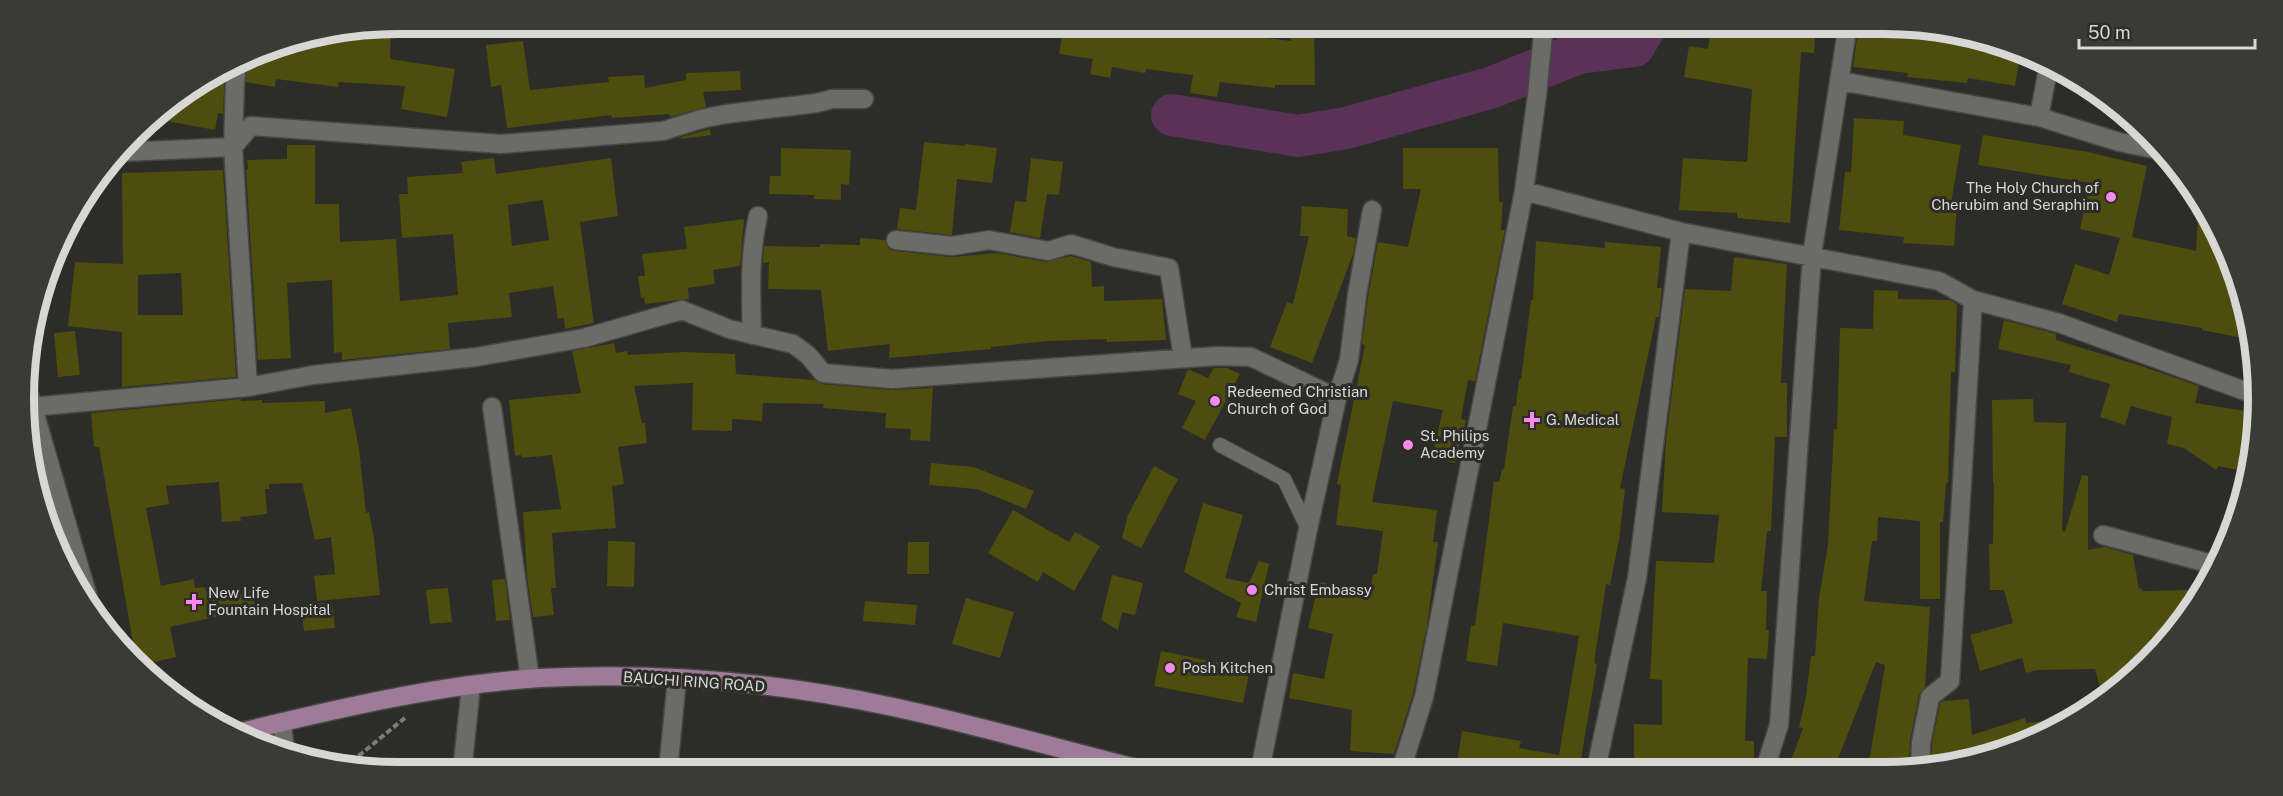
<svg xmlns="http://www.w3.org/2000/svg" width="2283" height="796" viewBox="0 0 2283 796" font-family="'Public Sans',sans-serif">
  <rect width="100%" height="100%" fill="#2c2c29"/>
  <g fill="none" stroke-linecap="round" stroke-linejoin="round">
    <path stroke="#5a3157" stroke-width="42" d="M1172,115L1298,136L1346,128L1490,88L1579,53L1634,46L1647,24"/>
  </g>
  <path fill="#4e4d0d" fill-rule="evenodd" d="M1064,24H1149L1168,28V24H1196L1195,30L1291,41L1290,24H1314L1315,85H1275V88L1220,82L1217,97L1190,93L1193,75L1146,69L1145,73L1112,67L1110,78L1090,74L1093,59L1059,54Z
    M1712,24H1816L1814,53L1801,52L1790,223L1737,218V213L1679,210L1683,158L1747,162L1752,89L1684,77L1689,46L1708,49Z
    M1859,24L1905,27L1904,35L1957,41V33L1981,37L2020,56L2015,86L1968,78L1967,83L1907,77L1908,73L1853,67Z
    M391,25L390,59L455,69L447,117L401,109L405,86L339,82L338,87L276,79L275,87L246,82L247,58L255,52Z
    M523,41L530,90L609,82L608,77L644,75L645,88L686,80V73L740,71L741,90L703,92L706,107L670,117L669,114L612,118L611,115L507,128L501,85L491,87L486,45Z
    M225,71L223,114L218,113L215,130L150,118Z
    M1854,118L1904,121L1903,135L1961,145L1951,203L1957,204L1954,246L1903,243L1904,237L1839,230L1845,172H1851Z
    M710,129L711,135L681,139V137Z
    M1983,135L2088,152L2147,166L2132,237L2196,251L2199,200L2209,211L2253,340L2202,330V328L2119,314L2117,322L2062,304L2075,264L2109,275L2120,238L2080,229L2090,183L1978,165Z
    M924,142L965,146V144L997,148L992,183L957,179L952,235L897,229L900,208L916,210Z
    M287,145H315V204H339L340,242L396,239L400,301L458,295L453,234L402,238L399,194H408L407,177L463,173L461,162L494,158L496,174L611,158L618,216L580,222L594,323L565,329L564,318L558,319L553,286L509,293L512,317L448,323L450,349L342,360V352L334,353L332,280L287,283L291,358L258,360L246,170L248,169L247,160L287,159ZM543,200L549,240L512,246L508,205Z
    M781,148L851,150L849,185L841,184V200L814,199V195L769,194L770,176H781Z
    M1403,148H1498L1499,202H1503L1501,230H1505L1475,381L1468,380L1461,419L1466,420L1455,463L1432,457L1443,410L1393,401L1372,502L1437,510L1433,542H1438L1427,626L1413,694L1394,754L1350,751L1352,710L1289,698L1293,673L1324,679L1333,634L1308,628L1319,582L1370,593L1373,574H1377L1383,531L1336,525L1341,485L1337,484L1365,345L1362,344L1368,297L1378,242L1408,247L1421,189H1403Z
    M1031,158L1063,162L1059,195L1047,194L1040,238L1010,232L1015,201L1026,202Z
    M223,170L236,377L122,387V332L68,326L75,262L123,264L122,173ZM181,273L183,315H138V275Z
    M1302,206L1348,209L1347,236L1356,238L1353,254L1312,363L1270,347L1287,302L1293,304L1309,236H1300Z
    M744,219L740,266L713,270L715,284L688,288L689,299L645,304L644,297L641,298L638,276H645L642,254L687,249L684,227Z
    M860,238L885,240L889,249L895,251L951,257L997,253L1046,262L1071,256L1091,262L1092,287L1104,286V301L1162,299L1166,340L1107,342V339L1048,341L991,347V349L889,358L890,344L828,351L821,290L768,289L769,262L763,263L764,246L820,247V244L860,245Z
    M1536,241L1605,248V242L1661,247L1657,288H1662L1659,317H1656L1620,488L1625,489L1619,540L1610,585L1606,584L1594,663L1597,664L1581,759L1587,760L1585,769L1456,770L1462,731L1521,741L1519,748L1559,755L1579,636L1503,623L1497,666L1466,661L1471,625L1475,626L1494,481L1499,482L1502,469H1504L1513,406H1516L1519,379H1521L1531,300H1533Z
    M1734,257L1787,264L1781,383H1787V437H1775L1771,531H1767L1761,591H1767L1766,630H1769L1767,659L1748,658L1745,741H1754V765L1727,766V769H1643V764L1634,763V724L1662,725V680L1650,679L1656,561L1714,563L1719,515L1662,512L1666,440L1685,289L1731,291Z
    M1874,290L1898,291V299L1950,300L1957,304L1955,372H1951L1948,483H1946L1943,522H1940V599H1920V521L1878,517L1877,541H1872L1864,601L1930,607L1925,687L1919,695L1910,741L1909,769H1868L1885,665L1876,662L1834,769H1788L1803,728L1799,727L1806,697L1811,656H1815L1819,598L1828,545L1834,429H1837L1840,328L1873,329Z
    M2004,320L2056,334V340L2141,366L2199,386L2195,403L2252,412L2248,472L2218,466L2216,470L2184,448L2167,444L2172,417L2131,406L2125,425L2100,417L2110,384L2069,372L2071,365L1998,349Z
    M75,331L80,375L58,377L54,333Z
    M614,343L616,353L627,351L628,355L684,352L735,354L736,374L814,380L822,384L891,390L933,388L930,441L910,440L911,429L885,428L886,413L823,408L824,404L763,403L762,421L732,419V431L692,430L693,383L634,386L642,423H645L647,443L618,447L624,484L612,486L616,528L552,533L556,588H551L554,615L533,617L527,576L523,512L561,509L552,455L522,458L521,455L515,456L509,400L581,393L572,351Z
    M1214,368H1227L1240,374L1205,440L1182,428L1196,401L1178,394L1188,369L1208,378Z
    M241,399V401L262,400V403L325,401V413L351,408L359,449L366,513L369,512L374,538L380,595L317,601L314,576L335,574L331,537L315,540L302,483L269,484V489H265L267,514L240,517L241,521L222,522L219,482L166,486L169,504L146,508L161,586L194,579L195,588L205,587L208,599L252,590L256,611L238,615L237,612L170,627L176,657L145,664L135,654L99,447H94L91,413Z
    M2033,399L2034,422L2066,423L2062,531L2065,532L2082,475L2088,476V550L2105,547L2133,555L2139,589L2142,588V591L2191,590V607L2132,678L2103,698L2095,669L2037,670L2026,673L2022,658L1980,671L1970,635L2013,623L2004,590H1990L1989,544H1993L1994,483H1993L1992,400Z
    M931,463L974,467L1034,491L1026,509L977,489L929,485Z
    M1154,466L1178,479L1141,548L1122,538L1128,515Z
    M1203,503L1243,515L1225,578L1249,583L1259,561L1269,564L1256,622L1236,617L1241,603L1184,572Z
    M1013,510L1069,542L1075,532L1100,546L1074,591L1043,572L1038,582L988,553Z
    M608,541L635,542L634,587L607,586Z
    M908,542H929V574H907Z
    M1112,575L1143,583L1135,615L1122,612L1118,630L1101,620Z
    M505,579L510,620L496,621L492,580Z
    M448,588L452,622L430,624L426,590Z
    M966,598L1014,612L1000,658L952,644Z
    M865,601L917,605L915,625L863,621Z
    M332,602L335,628L304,631L301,605Z
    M1161,651L1250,669L1243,703L1154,686Z
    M1969,699L1972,735L2025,718L2026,723L2066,719L2067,723L2050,734L1931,769L1932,744L1940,703L1943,701Z"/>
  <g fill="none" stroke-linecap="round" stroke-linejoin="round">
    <defs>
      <path id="lane" d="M1220,445L1284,479L1308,529"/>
      <path id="street" d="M1237,24L1261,28L1273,24
        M237,63L235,83L233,147L248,387
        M1840,81L2039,117L2119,142L2154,149
        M2039,117L2048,69
        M124,152L233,147L251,126L501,144L663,131L701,119L726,114L817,103L832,99H864
        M1524,191L1681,232L1939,281L1973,300L2059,323L2253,394
        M896,240L952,246L989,240L1048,251L1071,244L1113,257L1169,268L1183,358
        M752,335C751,295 749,255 758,216
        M30,397L92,611
        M31,407L248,387L313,375L476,357L584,338L682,310L729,329L793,344L808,355L823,373L892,379L1217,356L1251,357L1337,398
        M492,407L530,679
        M2103,535L2212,564L2211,579
        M282,722L285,752
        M1596,769L1637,578L1681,232
        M1765,769L1779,725L1812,255L1848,24
        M1920,769L1921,743L1930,697L1950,681L1973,300
        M1260,770L1308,529L1337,398L1349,360L1357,295L1372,210
        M1401,770L1424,697L1524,191L1537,95L1544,24
        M668,771L677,679
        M462,772L471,686"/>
      <path id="primary" d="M241,732C336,709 442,684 540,678C657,672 778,682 893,707C977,725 1060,749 1143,770"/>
    </defs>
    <use href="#lane" stroke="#474745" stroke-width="16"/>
    <use href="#street" stroke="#474745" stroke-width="21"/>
    <use href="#primary" stroke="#474745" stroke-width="21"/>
    <path stroke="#7c7c79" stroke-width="4" stroke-dasharray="6 3" stroke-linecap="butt" d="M343,765L361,754L406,717"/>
    <use href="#lane" stroke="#6b6b68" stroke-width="14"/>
    <use href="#street" stroke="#6b6b68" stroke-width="18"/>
    <use href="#primary" stroke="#9f7b9a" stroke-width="18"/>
  </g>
  <g fill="#f689ee" stroke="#2c2c29" stroke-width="2">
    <circle cx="2111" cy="197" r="6"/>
    <circle cx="1215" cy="401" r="6"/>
    <path d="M1529 411h6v6h6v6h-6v6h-6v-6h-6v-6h6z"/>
    <circle cx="1408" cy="445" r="6"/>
    <circle cx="1252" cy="590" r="6"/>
    <path d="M191 593h6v6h6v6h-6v6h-6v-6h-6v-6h6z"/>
    <circle cx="1170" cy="668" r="6"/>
  </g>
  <g text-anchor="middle" stroke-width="6" stroke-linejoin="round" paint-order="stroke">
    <g font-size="15" fill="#d7d7d5" stroke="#2c2c29" text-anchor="start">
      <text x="2099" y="193" text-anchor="end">The Holy Church of<tspan x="2099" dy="17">Cherubim and Seraphim</tspan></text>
      <text x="1227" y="397">Redeemed Christian<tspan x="1227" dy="17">Church of God</tspan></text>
      <text x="1546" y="425">G. Medical</text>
      <text x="1420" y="441">St. Philips<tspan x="1420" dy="17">Academy</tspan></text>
      <text x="1264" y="595">Christ Embassy</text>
      <text x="208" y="598">New Life<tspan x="208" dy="17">Fountain Hospital</tspan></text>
      <text x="1182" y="673">Posh Kitchen</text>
    </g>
    <g font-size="15" fill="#d7d7d5" stroke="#2c2c29">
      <text transform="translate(694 682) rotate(4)" y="5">BAUCHI RING ROAD</text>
    </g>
  </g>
  <path d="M0 0H2283V796H0ZM398 34H1884A364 364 0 0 1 2248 398V398A364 364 0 0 1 1884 762H398A364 364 0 0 1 34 398V398A364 364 0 0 1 398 34Z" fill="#3a3a37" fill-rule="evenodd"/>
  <path fill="none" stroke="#d7d7d5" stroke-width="8" d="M398 34H1884A364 364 0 0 1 2248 398V398A364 364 0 0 1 1884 762H398A364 364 0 0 1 34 398V398A364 364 0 0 1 398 34Z"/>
  <path d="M2079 39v9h176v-9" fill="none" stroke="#d7d7d5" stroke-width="3"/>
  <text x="2088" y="39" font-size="18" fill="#d7d7d5" stroke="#2c2c29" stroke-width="4.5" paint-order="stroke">50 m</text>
</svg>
